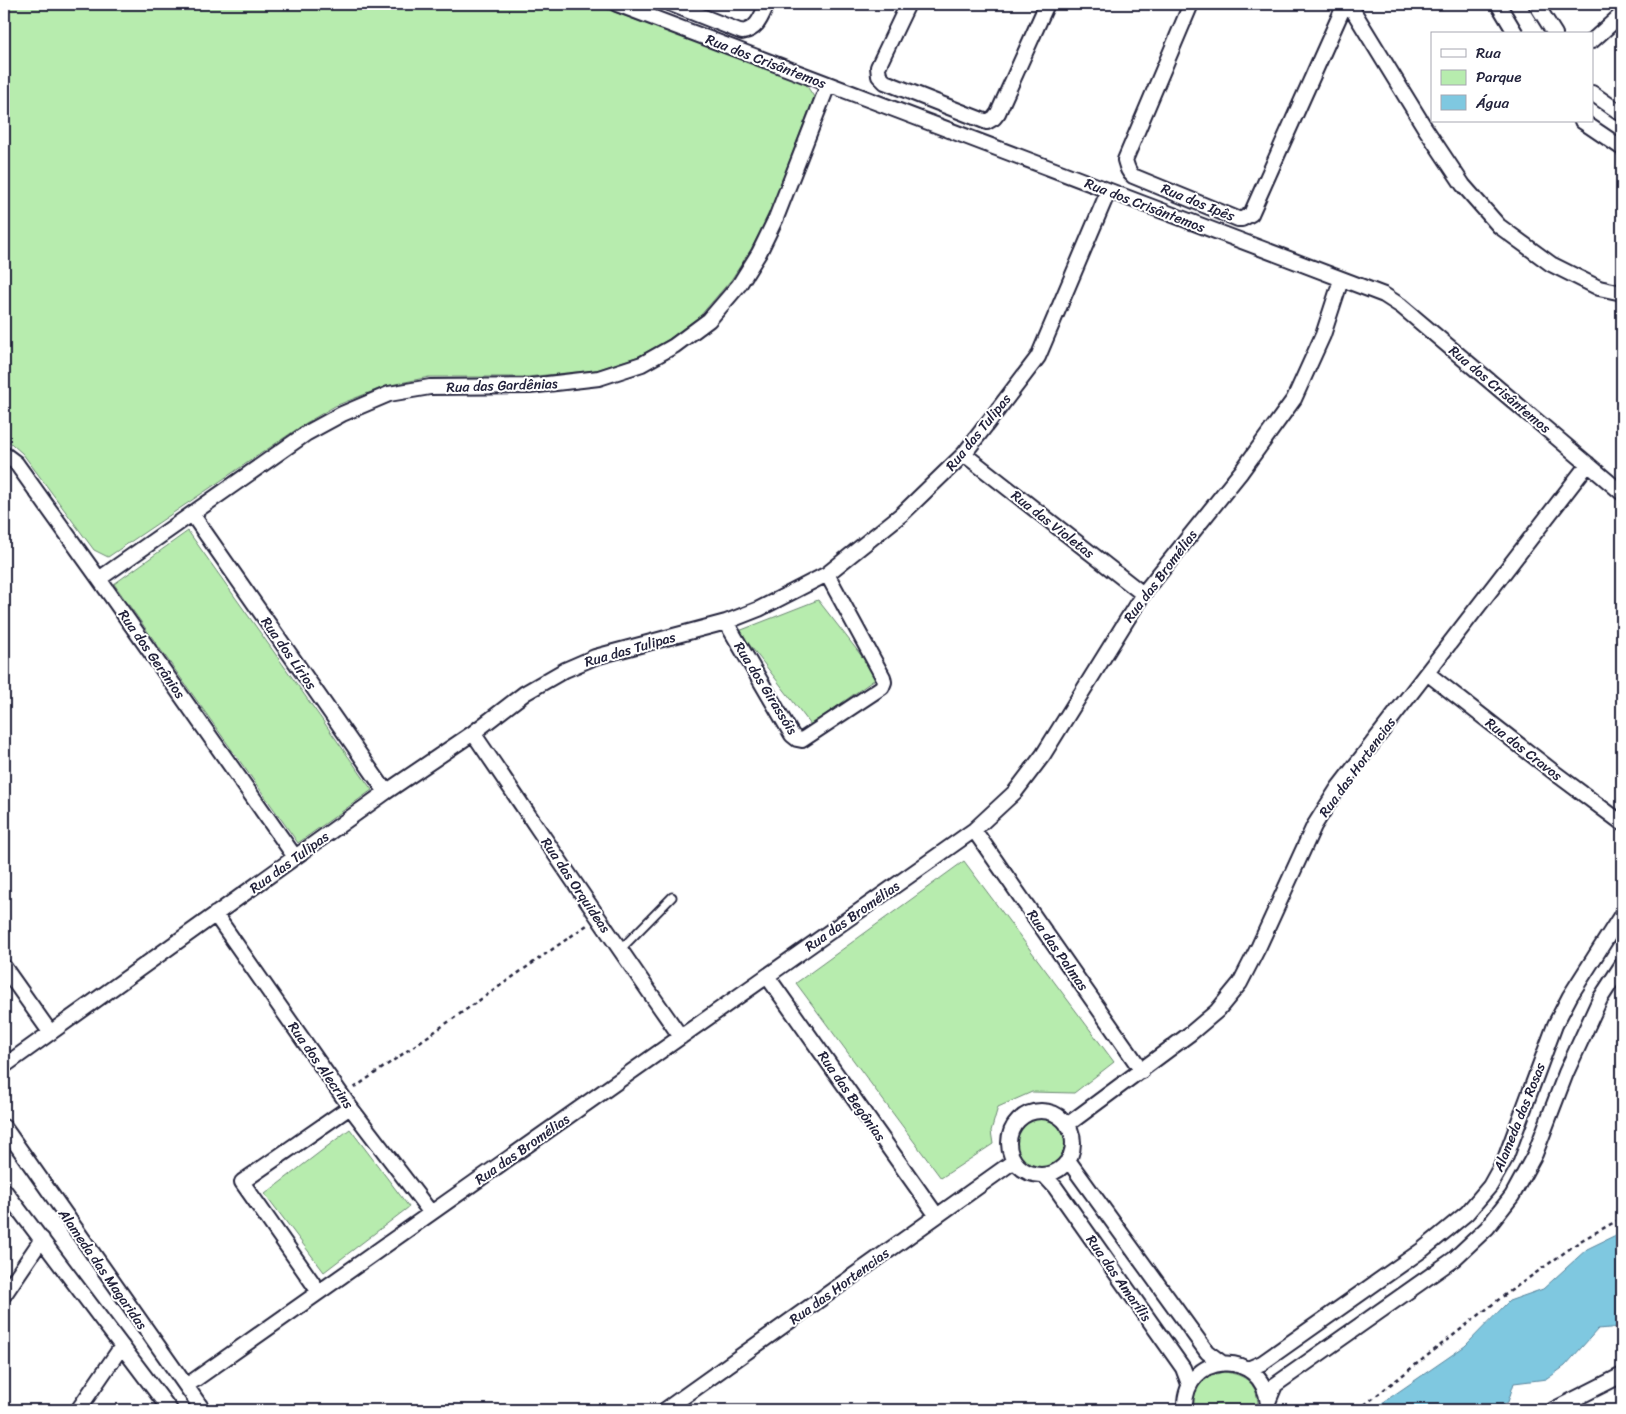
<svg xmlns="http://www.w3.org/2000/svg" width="1626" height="1414" viewBox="0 0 1626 1414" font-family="Sriracha,sans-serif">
  <rect width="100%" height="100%" fill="#fff"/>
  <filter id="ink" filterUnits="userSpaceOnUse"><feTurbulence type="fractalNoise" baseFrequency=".02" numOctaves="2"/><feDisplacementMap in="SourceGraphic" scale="10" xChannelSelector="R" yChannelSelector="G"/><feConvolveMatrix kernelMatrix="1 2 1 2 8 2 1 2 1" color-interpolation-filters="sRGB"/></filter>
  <g filter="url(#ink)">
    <path fill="#b7ecae" stroke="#6c8774" d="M4,4H593L805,83L814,97L768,217L750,251L731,280L700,316L669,339L639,356L596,370L527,377H429L386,386L335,406L306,423L108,557L94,550L23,454L4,437Z
      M188,531L372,790L298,843L114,584Z
      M818,600L878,677L811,725L739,631Z
      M964,861L1114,1062L1074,1093L1032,1092L998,1107L991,1131L993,1144L941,1178L796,983Z
      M1016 1143a25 25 0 1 1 50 0a25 25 0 1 1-50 0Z
      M350,1129L409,1207L324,1272L265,1194Z
      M1223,1372C1247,1374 1259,1385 1258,1410H1194C1190,1389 1204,1377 1223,1372Z"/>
    <path fill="#7fc8e0" stroke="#5a869e" d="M1622,1232V1327L1598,1329L1565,1366L1547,1379L1514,1383L1508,1402L1494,1410H1372L1465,1346L1509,1301L1543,1289L1587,1249Z"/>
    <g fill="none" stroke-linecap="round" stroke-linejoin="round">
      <defs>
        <path id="service" d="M620,950L672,897"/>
        <path id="minor" d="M617,4L1384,295L1401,306L1622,493
          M671,4L742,32C758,29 761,17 767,4
          M908,4L878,67L879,76L885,82L987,122L994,118L998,113L1047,4
          M1191,4L1125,160C1127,167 1128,172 1133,176L1238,219H1242L1251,214L1345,4
          M1349,4L1425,128L1463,185L1499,226L1551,264L1599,288L1622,293
          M1498,4L1516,34
          M1536,4L1555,34
          M1592,41L1622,14
          M1592,93L1622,114
          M1582,121L1622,148
          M4,454L16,463L99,579L295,857
          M964,454L1143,594
          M192,514L386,792
          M99,579L307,433L342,414L389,394L430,387L530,386L599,378L642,364L674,346L709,320L739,285L759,253L776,218L828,85
          M726,622L792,735L797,739L802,740L882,687L884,682L883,677L827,574
          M1427,673L1555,773L1622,823
          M473,733C542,834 610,937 681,1037
          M974,830L1142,1071
          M215,914L350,1107L431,1213
          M4,967L50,1032
          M767,976L937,1216
          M4,1066L386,792L473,733L525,693L565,670L595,657L726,622L759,609L827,574L902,514L964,454L1038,357L1108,192
          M1009 1143a32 32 0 1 1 64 0a32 32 0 1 1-64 0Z
          M1067,1125L1191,1033L1217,1011L1240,983L1259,946L1314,826L1338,788L1588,464
          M4,1127L203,1410
          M1068,1160L1207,1352L1222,1363
          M1044,1175L1055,1187L1183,1368L1189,1384
          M4,1190L170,1410
          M319,1292L242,1182L350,1107
          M4,1295L42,1239
          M1248,1369L1262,1363L1422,1250L1467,1213L1490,1186L1505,1159L1555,1025L1570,996L1622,914
          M186,1386L974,830L1015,792L1043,755L1143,594L1241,472L1294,399L1323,335L1341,280
          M1268,1402L1275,1385L1454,1259L1487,1228L1512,1196L1535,1154L1566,1073L1600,999L1622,965
          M78,1410L122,1346
          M665,1410L1014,1161
          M1185,1410C1182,1351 1263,1347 1268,1404
          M1553,1410L1622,1375"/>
      </defs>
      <use href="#service" stroke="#22223b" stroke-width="11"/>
      <use href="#minor" stroke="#22223b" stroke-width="18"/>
      <path stroke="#22223b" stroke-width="2.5" stroke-dasharray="4 4" stroke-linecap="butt" d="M354,1088L587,925
        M1358,1410L1502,1297L1582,1240L1622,1218"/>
      <use href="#service" stroke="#fff" stroke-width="7"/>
      <use href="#minor" stroke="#fff" stroke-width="14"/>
    </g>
  </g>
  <g text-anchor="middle" stroke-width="4" stroke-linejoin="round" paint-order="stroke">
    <g font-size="14" fill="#22223b" stroke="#fff">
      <text transform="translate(766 61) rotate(21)" y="5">Rua dos Crisântemos</text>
      <text transform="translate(1198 202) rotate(22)" y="5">Rua dos Ipês</text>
      <text transform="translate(1145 205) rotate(21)" y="5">Rua dos Crisântemos</text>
      <text transform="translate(502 385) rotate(-2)" y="5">Rua das Gardênias</text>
      <text transform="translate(1500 389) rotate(40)" y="5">Rua dos Crisântemos</text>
      <text transform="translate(978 432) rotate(-51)" y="5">Rua das Tulipas</text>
      <text transform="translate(1053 524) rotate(38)" y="5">Rua das Violetas</text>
      <text transform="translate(1160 576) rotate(-53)" y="5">Rua das Bromélias</text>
      <text transform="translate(630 649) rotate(-16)" y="5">Rua das Tulipas</text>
      <text transform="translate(289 653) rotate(55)" y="5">Rua dos Lírios</text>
      <text transform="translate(152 654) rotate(55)" y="5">Rua dos Gerânios</text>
      <text transform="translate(766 688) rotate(58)" y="5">Rua dos Girassóis</text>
      <text transform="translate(1524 749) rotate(38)" y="5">Rua dos Cravos</text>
      <text transform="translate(1357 767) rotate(-54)" y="5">Rua das Hortencias</text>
      <text transform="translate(289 862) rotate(-36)" y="5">Rua das Tulipas</text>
      <text transform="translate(576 885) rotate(56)" y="5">Rua das Orquideas</text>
      <text transform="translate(852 916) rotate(-35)" y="5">Rua das Bromélias</text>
      <text transform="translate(1058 950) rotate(55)" y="5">Rua das Palmas</text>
      <text transform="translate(321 1065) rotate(55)" y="5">Rua dos Alecrins</text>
      <text transform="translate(852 1096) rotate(55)" y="5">Rua das Begônias</text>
      <text transform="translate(1519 1117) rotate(-68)" y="5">Alameda das Rosas</text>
      <text transform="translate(522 1149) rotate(-35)" y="5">Rua das Bromélias</text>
      <text transform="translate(103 1269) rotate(55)" y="5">Alameda das Magaridas</text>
      <text transform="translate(1119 1278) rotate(55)" y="5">Rua das Amarílis</text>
      <text transform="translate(839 1286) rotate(-36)" y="5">Rua das Hortencias</text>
    </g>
  </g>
  <rect width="1626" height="1414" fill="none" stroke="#fff" stroke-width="20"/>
  <rect x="10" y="10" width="1606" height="1394" fill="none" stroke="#22223b" stroke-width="2" filter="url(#ink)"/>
  <rect x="1431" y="32" width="162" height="90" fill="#ffffff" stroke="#a7a7b1"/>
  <rect x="1441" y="49" width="25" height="8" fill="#ffffff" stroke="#a7a7b1"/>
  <text x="1476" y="58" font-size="15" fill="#22223b">Rua</text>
  <rect x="1441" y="70" width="25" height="15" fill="#b7ecae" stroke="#a7a7b1"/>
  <text x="1476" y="82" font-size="15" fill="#22223b">Parque</text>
  <rect x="1441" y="95" width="25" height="15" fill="#7fc8e0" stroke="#a7a7b1"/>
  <text x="1476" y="108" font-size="15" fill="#22223b">Água</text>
</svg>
